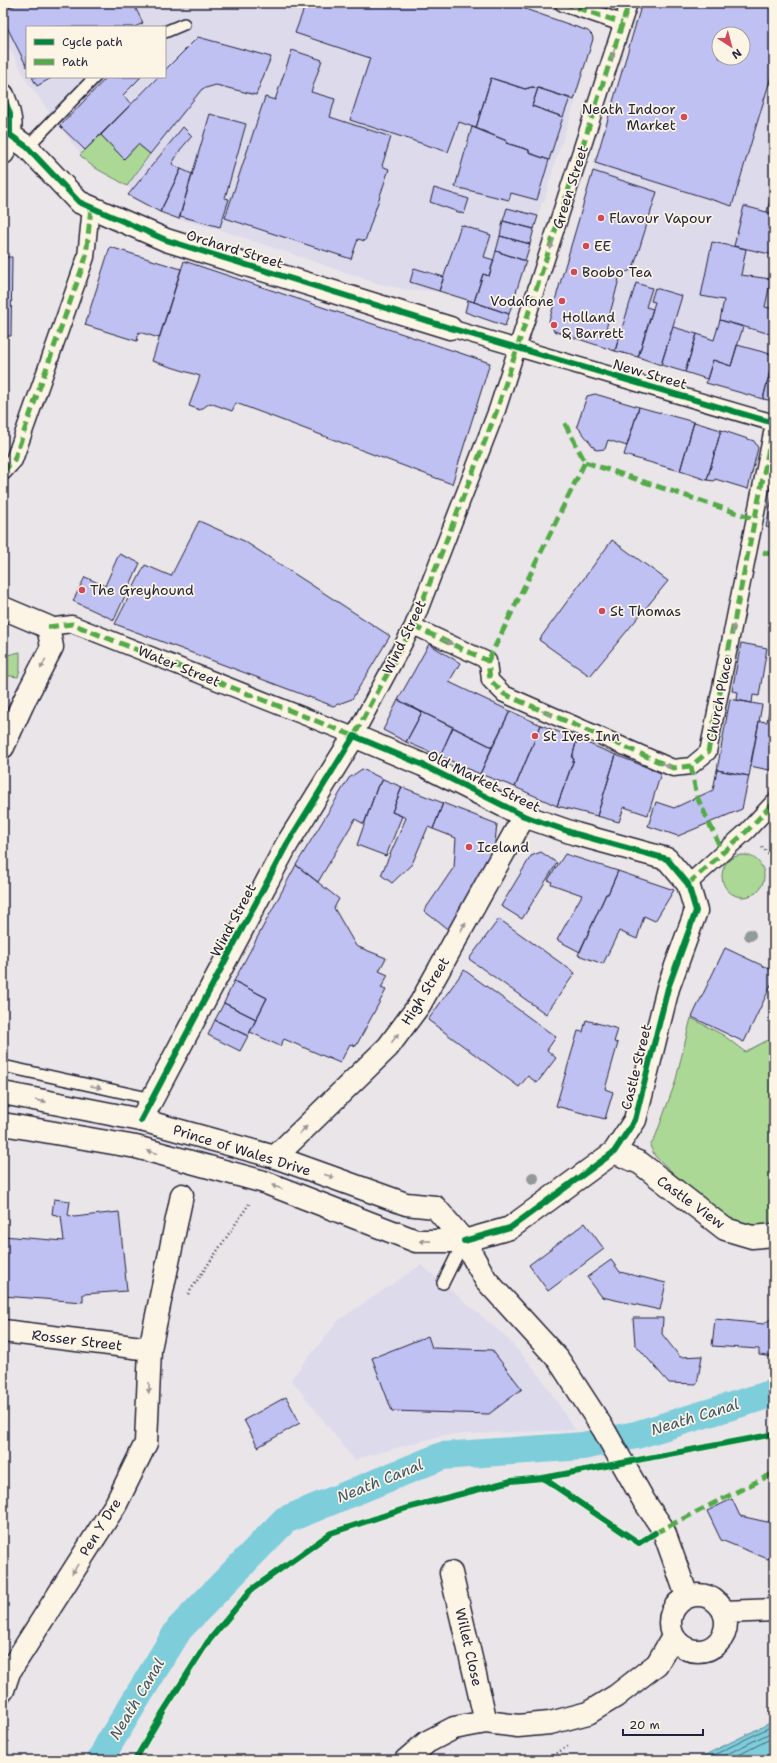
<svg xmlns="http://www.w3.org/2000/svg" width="777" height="1763" viewBox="0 0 777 1763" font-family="'Shantell Sans',sans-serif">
  <rect width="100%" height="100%" fill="#eae5e9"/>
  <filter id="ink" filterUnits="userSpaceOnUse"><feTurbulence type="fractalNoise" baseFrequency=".025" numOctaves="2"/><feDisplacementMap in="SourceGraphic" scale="8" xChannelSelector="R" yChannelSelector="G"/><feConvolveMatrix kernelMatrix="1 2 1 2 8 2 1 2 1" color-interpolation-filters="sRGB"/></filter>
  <g filter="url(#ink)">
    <path fill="#dddaec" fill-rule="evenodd" d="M3,3H508L588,31L592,35L593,39L574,100H576L555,162L544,202H542L526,261L505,326L465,312L468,300L439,291L408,290L380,284L221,230L179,219L139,202L128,195L132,190L114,177L99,171L84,159L28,83L3,35ZM27,27H165V77H27Z
      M642,3H774V401L706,383L707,379L554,331L549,321ZM719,34H743V58H719Z
      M421,1265L505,1336L538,1373L575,1430L444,1435L359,1458L355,1461L291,1379L339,1320Z"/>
    <path fill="#acd896" stroke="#677d68" d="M101,135L124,159L138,144L150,154L127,186C111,175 93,170 80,155Z
      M20,652V669L18,677L3,675V656Z
      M722 876a21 21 0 1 1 42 0a21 21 0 1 1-42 0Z
      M691,1018L723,1035L745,1052L766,1041L774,1040V1226L766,1228L729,1221L702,1200L655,1156L650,1146L655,1138L675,1083Z"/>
    <path fill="#7ecdda" stroke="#59899a" d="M774,1721V1760H695Z"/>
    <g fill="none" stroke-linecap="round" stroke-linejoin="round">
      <path stroke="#47667b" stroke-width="1" d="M704,1760L774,1725
        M715,1760L774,1731
        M729,1760L774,1737"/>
      <path stroke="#7ecdda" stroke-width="28" d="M101,1760L108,1745L179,1629L285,1520L442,1456L583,1446L636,1435L774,1393"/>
    </g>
    <path fill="#c0c1f3" stroke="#22223b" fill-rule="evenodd" d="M19,3H133L143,23L135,27H27V67L3,19V11Z
      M306,3H508L588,31L592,35L593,39L574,100L538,88L532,87L525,89L491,78L476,128L459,122L448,152L350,120L370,58L295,33Z
      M642,3H774V67L732,206L595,163ZM719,34H743V58H719Z
      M198,37L271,57L256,95L216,85L202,89L150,154L138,144L124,159L101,135L158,77H165V70Z
      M292,50L322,60L311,92L335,99L330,117L391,137L382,166L389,169L365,241L358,239L351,259L225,218L265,97L275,100Z
      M32,77H53L37,86Z
      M107,77H141L123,95L131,104L85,150L60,126Z
      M491,78L525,89L532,87L538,88L532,106L563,117L549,160L529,153V150L506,143L507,141L476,128Z
      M538,88L570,98L563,117L532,106Z
      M210,114L246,124L225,198L229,199L220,227L180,216Z
      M183,127L192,136L180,150L172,164L181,169L160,212L128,195Z
      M472,127L507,141L506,143L529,150V153L549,160L537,200L511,193L509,200L455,187Z
      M773,143H774V161L770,159Z
      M181,169L192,174L179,219L160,212Z
      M593,171L657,192L633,269L620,275L605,333L619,337L615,351L554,331L549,321Z
      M774,183V214L767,212Z
      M434,188L469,199L464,214L430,202Z
      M744,206L774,214V255L734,246Z
      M507,208L538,216L534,229L503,221Z
      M503,221L534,229L530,244L500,236Z
      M461,225L491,235L484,257L494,260L489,276L483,274L474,302L439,291Z
      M500,236L530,244L525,261L496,251Z
      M712,242L746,249L741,275L771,279L765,307L774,309V335L720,320L724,300L701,296Z
      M110,247L181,269L159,338L139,332L137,341L85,325Z
      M496,251L526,261L509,314L474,302L483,274L489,276Z
      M3,257H12L11,336H3Z
      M184,261L490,363L452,484L236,403L232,411L210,403L200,410L189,406L200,376L152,361Z
      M414,268L444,277L439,291L410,282Z
      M636,283L652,288L646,307L653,309L638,357L615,351Z
      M655,288L682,296L661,365L638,357L655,302L651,301Z
      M468,300L509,314L505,326L465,312Z
      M720,320L743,327L731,366L713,360L707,379L685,372L697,334L714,340Z
      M673,327L697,334L685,372L661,365Z
      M737,345L774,355L763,399L706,383L713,360L731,366Z
      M771,368L774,369V401L763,399Z
      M595,394L639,407L627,446L608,440L605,449L596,450L577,426L587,396Z
      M639,407L694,422L680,471L624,455Z
      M694,422L721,430L707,480L680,471Z
      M721,430L754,441L758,448L748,489L715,479L714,481L707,480Z
      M774,488V529L766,527Z
      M199,521L244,541L390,636L352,699L333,706L115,624L145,565L171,576Z
      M612,540L668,581L590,676L539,640Z
      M119,554L140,563L114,620L73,601L85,577L105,586Z
      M741,643L767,648L759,696L753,695L752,703L737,700L738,692L732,691Z
      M429,644L460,663L449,682L510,711L492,747L398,700Z
      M773,688H774V771L750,766L759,721L767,722Z
      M730,699L762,705L749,776L717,770Z
      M398,700L422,712L406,742L383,730Z
      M510,711L541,725L515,787L480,774Z
      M422,712L453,727L440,756L406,742Z
      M541,725L577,739L572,758L574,759L557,806L515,787Z
      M453,727L492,747L480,774L440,756Z
      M577,739L616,755L597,816L557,806L574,759L572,758Z
      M616,755L661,773L648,815L624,807L619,822L597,816Z
      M362,769L383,779L380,785H378L364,824L355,819L318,882L296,865L349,778Z
      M717,770L749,776L742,809L678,836L648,826L656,802L674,808L713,790Z
      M383,779L402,787L392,812L402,816L386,856L357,845L378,785H380Z
      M402,787L443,803L433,829L428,827L412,864L392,883L381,875L406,818L392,812Z
      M443,803L497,824L492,868L450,931L424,911L454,867L456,838L433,829Z
      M541,852L557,863L522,919L501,906L531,856Z
      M565,854L618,871L608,894H606L580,952L557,940L582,895L551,884L552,882L548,880Z
      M296,865L339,899L334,908L356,946L386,958L379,971L388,975L381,988L386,990L356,1046L350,1044L340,1063L284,1039L280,1046L250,1032L267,998L234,981Z
      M618,871L674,890L655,921L644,916L637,939L619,931L603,964L578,955L606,894H608Z
      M499,919L575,973L546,1014L469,959Z
      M725,948L774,971V979L744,1042L692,1017Z
      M464,970L556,1037L547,1050L556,1058L537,1083L528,1076L519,1087L428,1020Z
      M234,981L267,998L256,1019L224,1003Z
      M224,1003L256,1019L248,1036L215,1020Z
      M215,1020L248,1036L240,1051L208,1035Z
      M586,1020L618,1029L614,1042L618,1043L605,1089L613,1092L605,1119L556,1106L578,1031L583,1032Z
      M54,1199L70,1201L68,1215L74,1217L119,1212L127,1291L83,1294V1302L3,1296V1236L64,1241L61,1216L52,1214Z
      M585,1223L604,1249L548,1291L529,1265Z
      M611,1260L620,1272L666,1283L660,1310L602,1297L587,1277Z
      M774,1316V1357L759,1355V1349L712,1346L715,1319L764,1324Z
      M633,1318H663L662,1334L680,1357L702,1356L697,1384L669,1383L635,1344Z
      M428,1336L432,1348L492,1350L522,1389L489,1414L392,1411L372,1358Z
      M286,1397L300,1423L258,1447L244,1420Z
      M732,1499L740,1516L767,1522L774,1519V1556L768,1559L721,1540L707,1511Z"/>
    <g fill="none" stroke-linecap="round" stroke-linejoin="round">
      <defs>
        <path id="service" d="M165,32L184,24
          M27,147L95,77
          M3,1066L153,1099
          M443,1283L464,1241"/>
        <path id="pedestrian" d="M563,3L622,23
          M3,472L14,460L86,257L91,207
          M413,626L488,661L490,680L504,694L673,768L691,766L708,752L774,423L450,328
          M48,627L72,624L354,736L413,626L497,410L629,3
          M688,884L747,831L774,802"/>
        <path id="minor" d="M3,95C12,118 14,130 3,153
          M10,135L27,147L79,202L166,240L450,328
          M3,608L48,627L52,647L25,699L3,747
          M141,1120L287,844L354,736L423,765L524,816L576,834L667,859L688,884L696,911L668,988L635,1120L614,1152L510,1228L464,1241
          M614,1152L640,1163L725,1229L752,1237L774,1235
          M275,1157L388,1047L420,1004L524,816
          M3,1331L150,1349
          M451,1573L486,1722
          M3,1690L9,1672L116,1504L146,1443L150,1349L182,1195
          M406,1760L427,1742L454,1728L486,1722L518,1726L550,1723L588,1713L616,1696L657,1664L673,1637"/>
        <path id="secondary" d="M3,1093L141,1120L275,1157L406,1204L435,1207L464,1241L486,1280L558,1359L604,1430L644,1501L663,1529L687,1596
          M3,1124L136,1147L264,1182L416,1241H464
          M670 1623a28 28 0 1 1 56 0a28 28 0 1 1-56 0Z
          M724,1612L774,1610"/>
      </defs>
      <use href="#service" stroke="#22223b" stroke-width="14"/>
      <use href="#pedestrian" stroke="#22223b" stroke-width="19"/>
      <use href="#minor" stroke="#22223b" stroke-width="25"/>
      <use href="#secondary" stroke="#22223b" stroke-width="25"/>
      <path stroke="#22223b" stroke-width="2.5" stroke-dasharray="1 3" stroke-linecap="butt" d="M762,847L774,859
        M188,1294L249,1204
        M547,1760L569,1745"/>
      <use href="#service" stroke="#fcf5e5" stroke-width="11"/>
      <use href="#pedestrian" stroke="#fcf5e5" stroke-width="16"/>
      <use href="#minor" stroke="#fcf5e5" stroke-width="22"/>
      <use href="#secondary" stroke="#fcf5e5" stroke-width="22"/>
      <path stroke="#53aa46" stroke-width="5" stroke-dasharray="10 5" stroke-linecap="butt" d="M563,3L622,23
        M585,462L755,519
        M3,472L14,460L86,257L91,207
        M763,552L774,555
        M413,626L488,661L490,680L504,694L673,768L691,766L708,752L774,423L771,422
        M48,627L72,624L354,736L413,626L497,410L629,3
        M488,661L585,462L563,420
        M691,766L697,797L723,853
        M688,884L747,831L774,802
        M655,1533L774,1473"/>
      <defs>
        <path id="cycleway" d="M3,95L10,114V135L27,147L79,202L166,240L450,328L774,423
          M141,1120L287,844L354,736L423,765L524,816L576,834L667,859L688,884L696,911L668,988L635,1120L614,1152L510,1228L464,1241
          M543,1478L639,1543L655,1533
          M135,1760L163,1712L207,1643L251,1590L331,1533L407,1508L511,1481L543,1478L774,1434"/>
      </defs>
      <use href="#cycleway" stroke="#fcf5e5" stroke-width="8"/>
      <use href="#cycleway" stroke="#00873e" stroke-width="6"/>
    </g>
    <g fill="#939898">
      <circle cx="750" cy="935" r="6"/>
      <circle cx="533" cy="1178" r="6"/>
    </g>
    <defs><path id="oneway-solid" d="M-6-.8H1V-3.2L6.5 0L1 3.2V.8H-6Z"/></defs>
    <g fill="#9a9698">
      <use href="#oneway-solid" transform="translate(613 54) rotate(108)"/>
      <use href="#oneway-solid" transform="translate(552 244) rotate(108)"/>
      <use href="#oneway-solid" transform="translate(733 630) rotate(-79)"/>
      <use href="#oneway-solid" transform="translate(448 642) rotate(26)"/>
      <use href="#oneway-solid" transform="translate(43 664) rotate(117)"/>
      <use href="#oneway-solid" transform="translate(547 713) rotate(23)"/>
      <use href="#oneway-solid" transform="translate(666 765) rotate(23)"/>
      <use href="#oneway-solid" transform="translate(463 927) rotate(-61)"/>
      <use href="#oneway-solid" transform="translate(395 1038) rotate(-53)"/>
      <use href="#oneway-solid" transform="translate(96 1087) rotate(12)"/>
      <use href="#oneway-solid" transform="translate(41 1101) rotate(11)"/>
      <use href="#oneway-solid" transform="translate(303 1130) rotate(-44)"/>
      <use href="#oneway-solid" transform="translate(152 1152) rotate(-165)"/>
      <use href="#oneway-solid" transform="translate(329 1176) rotate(20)"/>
      <use href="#oneway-solid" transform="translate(277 1187) rotate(-159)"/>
      <use href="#oneway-solid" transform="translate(425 1241) rotate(-179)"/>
      <use href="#oneway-solid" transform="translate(149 1388) rotate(92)"/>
      <use href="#oneway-solid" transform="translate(75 1569) rotate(122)"/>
    </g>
  </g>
  <g fill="#d1495b" stroke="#fcf5e5" stroke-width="1.5">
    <circle cx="684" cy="117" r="4"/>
    <circle cx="601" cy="218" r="4"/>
    <circle cx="586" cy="246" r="4"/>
    <circle cx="574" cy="272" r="4"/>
    <circle cx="562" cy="301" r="4"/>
    <circle cx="554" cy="325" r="4"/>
    <circle cx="82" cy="590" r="4"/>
    <circle cx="602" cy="611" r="4"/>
    <circle cx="535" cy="736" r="4"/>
    <circle cx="469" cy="847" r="4"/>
  </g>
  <g text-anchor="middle" stroke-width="3.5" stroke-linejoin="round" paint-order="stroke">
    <g font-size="14" fill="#22223b" stroke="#fcf5e5" text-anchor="start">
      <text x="676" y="114" text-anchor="end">Neath Indoor<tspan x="676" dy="16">Market</tspan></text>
      <text x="609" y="223">Flavour Vapour</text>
      <text x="594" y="251">EE</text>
      <text x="582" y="277">Boobo Tea</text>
      <text x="554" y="306" text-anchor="end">Vodafone</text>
      <text x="562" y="322">Holland<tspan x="562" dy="16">&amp; Barrett</tspan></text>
      <text x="90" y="595">The Greyhound</text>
      <text x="610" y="616">St Thomas</text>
      <text x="543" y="741">St Ives Inn</text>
      <text x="477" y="852">Iceland</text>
    </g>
    <g font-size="14" fill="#22223b" stroke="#fcf5e5">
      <text transform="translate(570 187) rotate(-72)" y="5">Green Street</text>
      <text transform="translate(235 249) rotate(17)" y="5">Orchard Street</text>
      <text transform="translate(650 374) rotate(16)" y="5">New Street</text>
      <text transform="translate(404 637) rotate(-64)" y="5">Wind Street</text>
      <text transform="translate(179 666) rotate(22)" y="5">Water Street</text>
      <text transform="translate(719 699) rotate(-79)" y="5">Church Place</text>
      <text transform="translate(484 781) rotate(26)" y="5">Old Market Street</text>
      <text transform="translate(233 920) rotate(-62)" y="5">Wind Street</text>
      <text transform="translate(425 991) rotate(-58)" y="5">High Street</text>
      <text transform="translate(636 1067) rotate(-76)" y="5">Castle Street</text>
      <text transform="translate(242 1150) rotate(17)" y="5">Prince of Wales Drive</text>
      <text transform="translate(691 1202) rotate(36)" y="5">Castle View</text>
      <text transform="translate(77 1340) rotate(7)" y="5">Rosser Street</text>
      <text transform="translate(100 1527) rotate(-58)" y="5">Pen Y Dre</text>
      <text transform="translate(469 1647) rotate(77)" y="5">Willet Close</text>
    </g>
    <g font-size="15" font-style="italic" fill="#3e556b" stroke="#fcf5e5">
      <text transform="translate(695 1417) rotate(-17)" y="5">Neath Canal</text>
      <text transform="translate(380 1481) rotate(-22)" y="5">Neath Canal</text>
      <text transform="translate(137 1699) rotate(-59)" y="5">Neath Canal</text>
    </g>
  </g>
  <rect width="777" height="1763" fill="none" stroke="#fcf5e5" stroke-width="16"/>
  <rect x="8" y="8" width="761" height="1747" fill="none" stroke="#22223b" stroke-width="1.5" filter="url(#ink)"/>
  <rect x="26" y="26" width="140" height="52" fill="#fcf5e5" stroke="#a5a1a1"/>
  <rect x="34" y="39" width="20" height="6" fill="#00873e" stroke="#a5a1a1"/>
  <text x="62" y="46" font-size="12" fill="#22223b">Cycle path</text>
  <rect x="34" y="59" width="20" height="6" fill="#53aa46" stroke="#a5a1a1"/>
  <text x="62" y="66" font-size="12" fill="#22223b">Path</text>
  <g transform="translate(731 46) rotate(144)"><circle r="19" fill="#fcf5e5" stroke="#a5a1a1"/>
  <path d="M0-3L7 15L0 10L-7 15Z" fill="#d1495b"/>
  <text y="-6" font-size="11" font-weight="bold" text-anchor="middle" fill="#22223b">N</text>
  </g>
  <path d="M623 1729v6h80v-6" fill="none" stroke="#22223b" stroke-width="2"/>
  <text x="629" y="1729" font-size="12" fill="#22223b" stroke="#fcf5e5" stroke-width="3" paint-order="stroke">20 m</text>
</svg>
